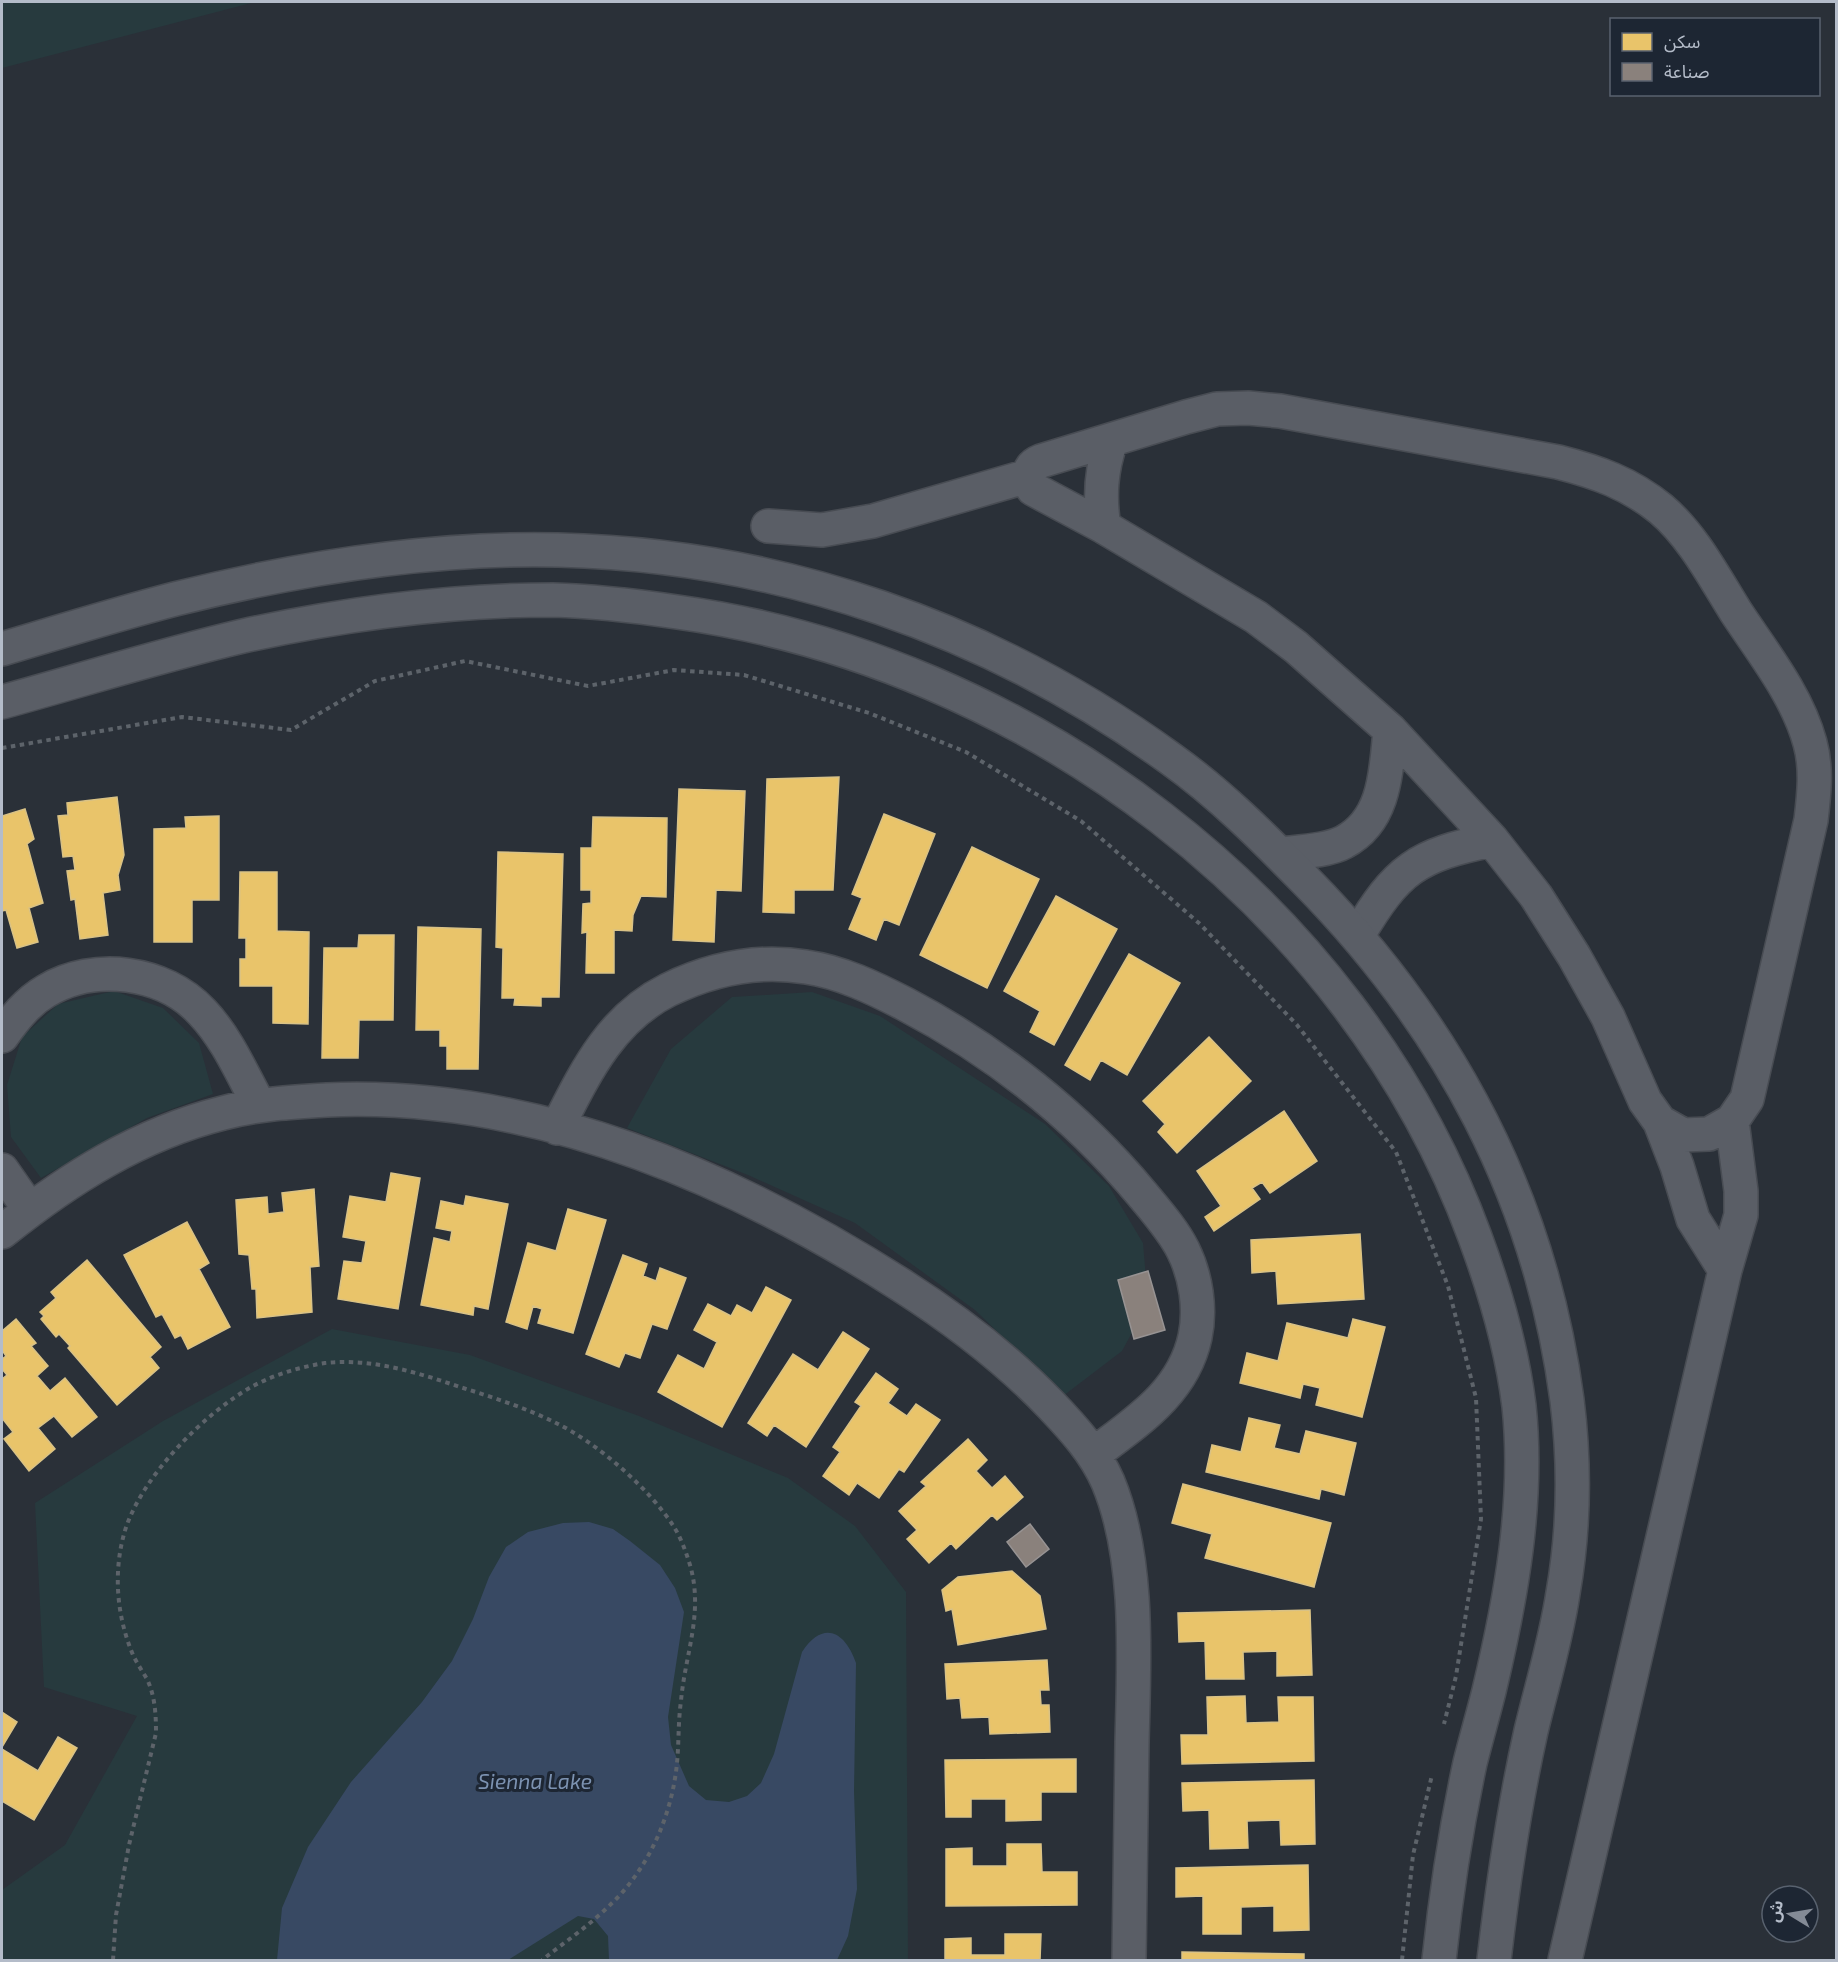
<svg xmlns="http://www.w3.org/2000/svg" width="1838" height="1962" viewBox="0 0 1838 1962" font-family="'Exo 2','Noto Sans Arabic',sans-serif">
  <rect width="100%" height="100%" fill="#2a3038"/>
  <path fill="#273a3e" d="M2,2H255L2,68Z
    M114,991L163,1008L199,1043L213,1094L147,1118L41,1178L11,1137L7,1085L22,1037L58,1004Z
    M812,992L880,1016L1045,1124L1109,1186L1143,1243L1148,1303L1122,1351L1063,1396L975,1310L855,1223L748,1175L627,1128L671,1049L732,997Z
    M332,1329L470,1355L639,1416L788,1478L855,1526L906,1592L908,1960H2V1890L65,1845L137,1716L44,1687L35,1503L163,1421Z"/>
  <path fill="#384963" d="M589,1522L613,1529L630,1541L660,1565L675,1588L684,1612L668,1717L671,1745L689,1786L706,1800L729,1802L747,1796L761,1783L774,1754L802,1652C823,1620 845,1631 856,1663L854,1791L857,1889L848,1936L837,1960H609L608,1936L594,1919L578,1916L508,1960H277L282,1908L308,1847L351,1782L422,1702L452,1661L473,1619L489,1577L506,1547L528,1532L563,1523Z"/>
  <path fill="#e9c46a" stroke="#d9c286" stroke-width="1.5" d="M839,777L833,890H794V913L763,912L767,779Z
    M679,789L745,791L741,891L716,890L714,942L673,940Z
    M117,797L124,855L118,875L120,890L103,893L108,935L80,939L75,899L71,900L67,871L75,870L73,856L63,857L58,816L68,815L67,803Z
    M25,809L34,839L27,844L43,903L29,908L38,942L17,948L6,910L2,911V816Z
    M884,814L935,834L899,925L884,919L876,940L849,929L862,898L852,894Z
    M219,816V900H192V942H154V829L186,828L185,817Z
    M593,817L667,818L666,897L641,896L633,915L632,931L614,930V973H586L587,932L582,933L583,904L591,903V890H581V848H592Z
    M972,847L1039,879L987,988L920,955Z
    M498,852L563,854L559,997H541V1006L514,1005L515,998H502L503,948L496,947Z
    M240,872H277V931L309,932L308,1024L273,1023V986H240V959H246V938H239Z
    M1056,896L1117,929L1054,1045L1030,1032L1040,1011L1004,991Z
    M418,927L481,929L478,1069H447V1046H440V1030H416Z
    M359,935H394L393,1020H359L358,1058H322L324,948H358Z
    M1129,954L1180,983L1127,1075L1101,1060L1090,1080L1065,1065Z
    M1209,1037L1251,1081L1177,1153L1158,1132L1165,1124L1143,1101Z
    M1284,1111L1317,1161L1270,1193L1262,1182L1252,1188L1260,1199L1214,1231L1205,1217L1221,1206L1197,1171Z
    M391,1173L420,1178L398,1309L338,1299L344,1261L362,1263L366,1241L343,1237L350,1196L386,1202Z
    M314,1189L319,1266L310,1267L312,1312L257,1318L256,1289H252L249,1255L239,1254L236,1200L267,1197L268,1214L284,1212L282,1193Z
    M466,1196L508,1204L488,1309L474,1306L473,1315L421,1305L434,1238L450,1242L452,1231L436,1228L441,1201L464,1206Z
    M568,1209L606,1220L573,1333L538,1323L542,1309L533,1306L527,1329L506,1322L528,1243L556,1251Z
    M187,1222L209,1263L199,1269L230,1327L188,1349L181,1335L175,1338L162,1314L156,1317L124,1255Z
    M1360,1234L1364,1299L1278,1304L1276,1271L1252,1273L1251,1240Z
    M623,1255L647,1264L643,1276L656,1281L660,1268L686,1278L667,1329L652,1324L640,1358L625,1353L619,1367L586,1354Z
    M87,1260L161,1347L150,1357L159,1368L117,1405L68,1348L70,1346L59,1334L56,1337L41,1319L44,1316L40,1312L56,1298L51,1292Z
    M766,1287L791,1300L722,1427L658,1392L678,1355L704,1369L717,1342L694,1330L708,1304L731,1316L737,1305L752,1313Z
    M16,1319L36,1343L31,1346L48,1366L37,1376L50,1391L65,1378L97,1417L72,1437L54,1416L38,1428L55,1449L29,1471L4,1439L13,1432L2,1418V1379L7,1375L2,1369V1359L6,1356L2,1350V1331Z
    M1353,1319L1385,1327L1362,1417L1316,1405L1320,1388L1303,1384L1300,1398L1240,1383L1247,1353L1278,1361L1287,1323L1348,1338Z
    M843,1332L869,1349L806,1447L774,1425L767,1436L748,1423L793,1354L818,1370Z
    M876,1373L898,1389L888,1403L907,1416L916,1404L940,1420L904,1472L899,1469L879,1498L857,1483L849,1495L823,1476L840,1452L833,1447L861,1406L855,1402Z
    M1249,1418L1280,1425L1274,1448L1300,1454L1306,1431L1356,1443L1344,1495L1321,1489L1319,1499L1206,1472L1212,1445L1241,1452Z
    M968,1439L987,1460L976,1471L992,1488L1005,1476L1023,1497L997,1520L992,1515L956,1549L951,1543L929,1563L907,1539L917,1530L899,1511L926,1486L921,1482Z
    M1183,1484L1331,1523L1314,1587L1205,1558L1212,1534L1172,1523Z
    M1012,1571L1040,1596L1046,1629L958,1645L952,1609L946,1611L942,1590L958,1577Z
    M1310,1610L1312,1675L1277,1676V1651L1243,1652L1244,1679H1206L1205,1641L1179,1642L1178,1613Z
    M1047,1660L1049,1690H1040L1041,1705H1049L1050,1732L990,1734L989,1717L962,1718L960,1698L947,1699L945,1664Z
    M1245,1696L1246,1723L1279,1722L1278,1697H1313L1314,1761L1182,1764L1181,1735H1208L1207,1697Z
    M2,1712L17,1722L2,1747Z
    M58,1737L77,1748L34,1820L2,1801V1749L38,1771Z
    M1076,1759V1792H1041V1820L1006,1821V1799H971V1817H946L945,1760Z
    M1314,1780L1315,1844L1281,1845L1280,1820L1247,1821L1248,1848L1210,1849L1209,1810L1183,1811L1182,1783Z
    M1007,1844H1041L1042,1872H1077V1905L946,1906V1849L972,1848V1866H1007Z
    M1308,1865L1309,1930L1274,1931V1906L1241,1907V1934H1203V1896L1176,1897V1868Z
    M1005,1934H1041L1040,1960H945V1939L971,1938V1955H1005Z
    M1182,1952L1304,1954V1960H1182Z"/>
  <path fill="#8a817c" stroke="#979393" stroke-width="1.5" d="M1148,1271L1165,1330L1134,1339L1118,1280Z
    M1030,1524L1049,1549L1026,1567L1007,1542Z"/>
  <g fill="none" stroke-linecap="round" stroke-linejoin="round">
    <defs>
      <path id="minor" d="M1248,408L1280,411L1558,462C1597,472 1629,483 1661,509C1693,536 1714,577 1736,612C1763,653 1797,695 1810,743C1817,768 1814,795 1811,820L1747,1099L1732,1121L1709,1134L1683,1135L1660,1122L1645,1101L1608,1017L1574,956L1536,896L1492,840L1390,730L1296,647L1256,617L1104,527L1033,489C1026,477 1028,466 1041,461L1186,417L1217,409Z
        M768,526L822,530L873,521L1028,476
        M1104,527C1099,496 1101,470 1111,441
        M1280,854C1298,852 1328,851 1344,842C1386,820 1386,770 1390,730
        M1358,935C1397,869 1417,855 1492,840
        M2,1036C14,1019 27,1002 46,991C94,962 164,971 202,1012C227,1038 242,1074 259,1105
        M1660,1122L1677,1166L1693,1219L1725,1270
        M557,1128C585,1073 610,1019 668,990C711,969 758,959 806,967C841,972 874,988 905,1004C995,1051 1077,1116 1142,1194C1156,1211 1173,1230 1183,1250C1196,1276 1201,1309 1195,1337C1183,1393 1136,1422 1094,1454
        M2,1170L30,1210
        M2,1232C68,1179 139,1134 223,1113C257,1104 292,1102 327,1100C532,1091 732,1177 901,1285C956,1320 1006,1358 1051,1405C1073,1428 1095,1452 1108,1482C1140,1559 1134,1659 1132,1742C1131,1815 1130,1888 1129,1960
        M1565,1960L1725,1270L1741,1215V1191L1732,1121"/>
      <path id="tertiary" d="M2,649C59,632 117,614 175,599C299,568 430,547 558,550C780,555 992,629 1171,759C1220,794 1263,837 1305,880C1449,1026 1540,1196 1567,1400C1575,1464 1574,1530 1563,1593C1556,1640 1542,1685 1531,1731C1514,1807 1503,1883 1494,1960
        M2,702C82,680 162,655 243,636C344,614 449,600 553,600C594,601 636,606 677,612C1025,660 1353,904 1475,1237C1495,1291 1512,1349 1519,1406C1529,1501 1511,1599 1489,1691C1483,1715 1476,1739 1470,1763C1456,1828 1446,1894 1439,1960"/>
    </defs>
    <use href="#minor" stroke="#484c53" stroke-width="36"/>
    <use href="#tertiary" stroke="#484c53" stroke-width="36"/>
    <path stroke="#5d636a" stroke-width="4" stroke-dasharray="4.5 4.5" stroke-linecap="butt" d="M2,748L182,717L291,730L375,681L465,661L588,686L674,670L744,675L869,713L966,752L1081,821L1200,924L1297,1025L1396,1152L1448,1286L1476,1398L1481,1519L1456,1676L1444,1724
      M113,1960L116,1915L129,1845L156,1733C156,1714 155,1696 147,1679C142,1671 137,1663 133,1655C117,1617 113,1574 124,1534C139,1479 204,1413 253,1386C276,1374 300,1367 325,1363C371,1358 416,1372 460,1387C492,1397 526,1408 556,1423C596,1442 650,1489 674,1527C681,1538 686,1552 690,1565C704,1613 685,1654 681,1701C678,1722 679,1743 677,1763C672,1815 649,1868 611,1904C590,1925 565,1942 542,1960
      M1402,1960L1413,1855L1432,1775"/>
    <use href="#minor" stroke="#5a5e66" stroke-width="33"/>
    <use href="#tertiary" stroke="#5a5e66" stroke-width="33"/>
  </g>
  <g text-anchor="middle" stroke-width="6" stroke-linejoin="round" paint-order="stroke">
    <g font-size="21" font-style="italic" fill="#7c92b1" stroke="#1d2633">
      <text x="535" y="1789">Sienna Lake</text>
    </g>
  </g>
  <rect width="1838" height="1962" fill="none" stroke="#b4bcc9" stroke-width="6"/>
  <rect x="1610" y="18" width="210" height="78" fill="#1d2633" stroke="#59626f" stroke-width="1.5"/>
  <rect x="1622" y="33" width="30" height="18" fill="#e9c46a" stroke="#59626f" stroke-width="1.5"/>
  <text x="1664" y="48" font-size="18" fill="#b4bcc9">سكن</text>
  <rect x="1622" y="63" width="30" height="18" fill="#8a817c" stroke="#59626f" stroke-width="1.5"/>
  <text x="1664" y="78" font-size="18" fill="#b4bcc9">صناعة</text>
  <g transform="translate(1790 1914) rotate(281)"><circle r="28" fill="#1d2633" stroke="#59626f" stroke-width="1.5"/>
  <path d="M0-4.5L10 22L0 15L-10 22Z" fill="#848b96"/>
  <text y="-9" font-size="16" font-weight="bold" text-anchor="middle" fill="#b4bcc9">ش</text>
  </g>
</svg>
